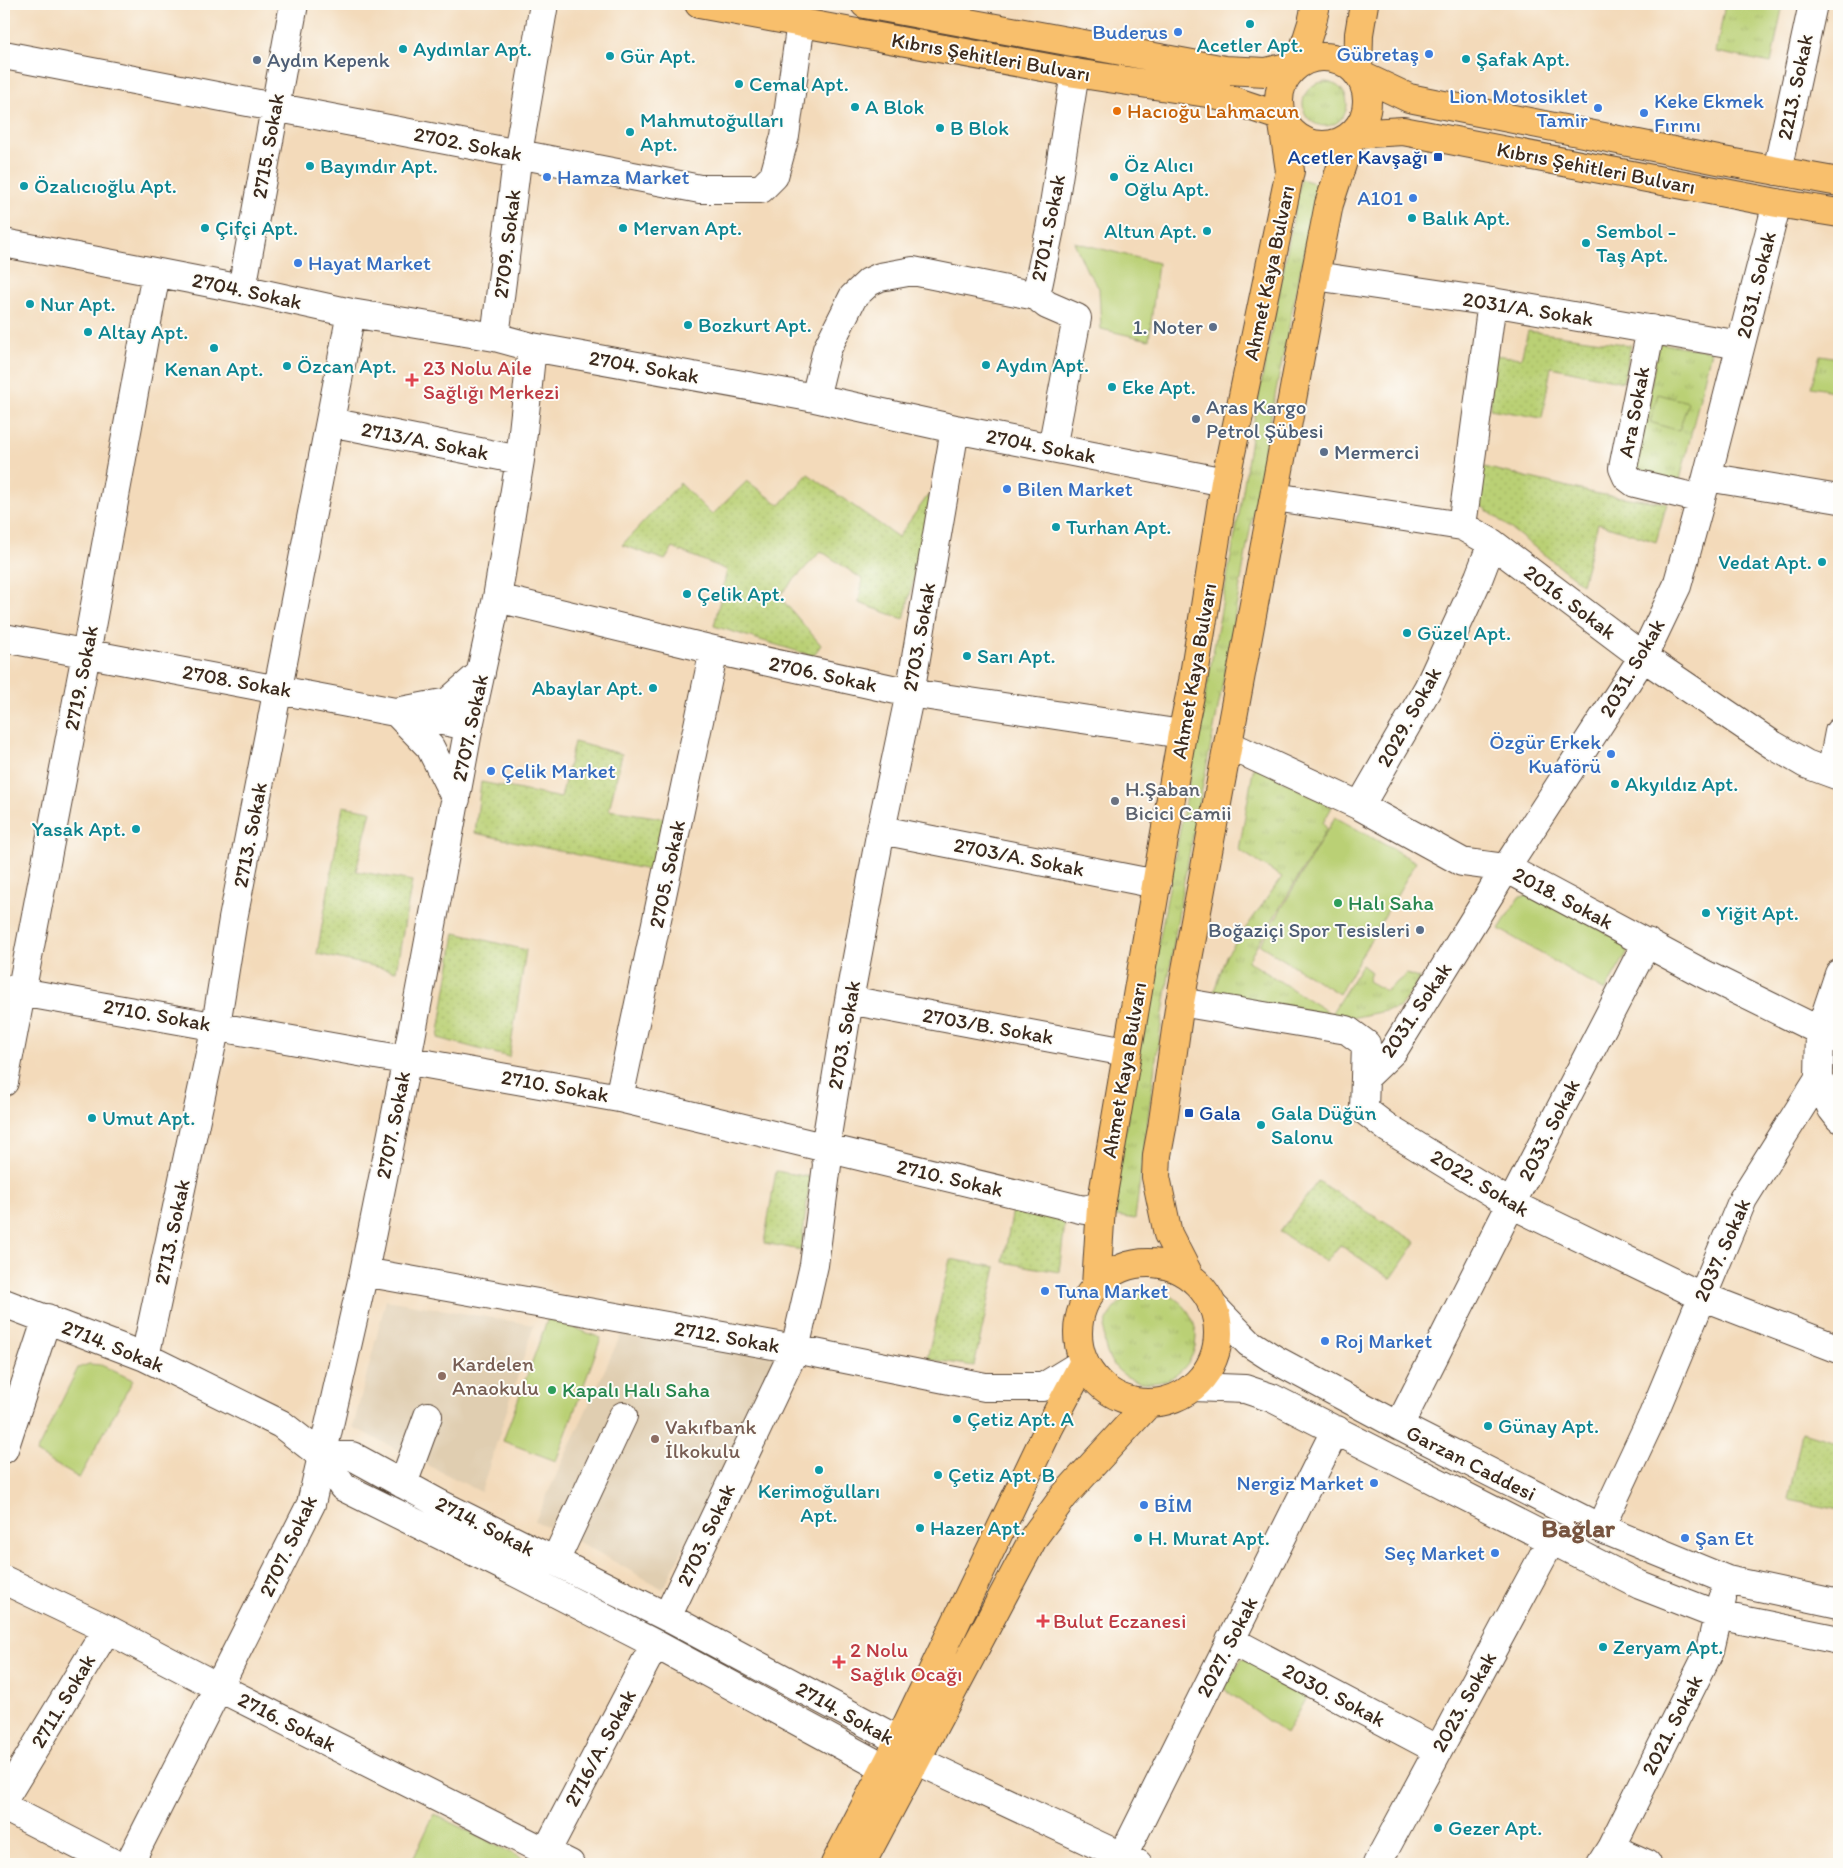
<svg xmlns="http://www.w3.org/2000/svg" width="1843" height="1868" viewBox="0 0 1843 1868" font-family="Itim,sans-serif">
  <defs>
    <pattern id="grass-tufts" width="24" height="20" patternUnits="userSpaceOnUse" patternTransform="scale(1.25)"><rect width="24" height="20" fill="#bad074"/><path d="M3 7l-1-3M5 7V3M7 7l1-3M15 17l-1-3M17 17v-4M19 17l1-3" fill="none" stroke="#a1b364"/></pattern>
    <pattern id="garden-dots" width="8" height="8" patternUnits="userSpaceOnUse" patternTransform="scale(1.25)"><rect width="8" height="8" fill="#bad074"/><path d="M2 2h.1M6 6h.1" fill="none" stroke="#a1b364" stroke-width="1.8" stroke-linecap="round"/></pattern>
  </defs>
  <rect width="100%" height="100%" fill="#fdfcf7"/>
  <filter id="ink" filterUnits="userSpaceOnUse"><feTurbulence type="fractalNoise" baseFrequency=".02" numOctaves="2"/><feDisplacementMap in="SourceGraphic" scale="10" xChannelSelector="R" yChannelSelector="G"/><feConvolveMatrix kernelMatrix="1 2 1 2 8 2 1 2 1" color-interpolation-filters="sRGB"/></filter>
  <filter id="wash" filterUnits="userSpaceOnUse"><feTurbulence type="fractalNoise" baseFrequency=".0096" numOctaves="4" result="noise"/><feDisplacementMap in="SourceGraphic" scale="20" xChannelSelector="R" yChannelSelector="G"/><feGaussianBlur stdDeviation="1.12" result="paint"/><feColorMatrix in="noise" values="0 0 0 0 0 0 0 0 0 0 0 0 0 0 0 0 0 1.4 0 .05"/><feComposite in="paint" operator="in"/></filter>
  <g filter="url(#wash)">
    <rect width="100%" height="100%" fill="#f3daba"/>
    <path fill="#e0ceb1" d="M386,1300L534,1325L481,1492L353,1427Z
      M623,1330L778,1357L663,1589L590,1548L535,1521Z"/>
    <path fill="url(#grass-tufts)" stroke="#7a7d49" d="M1725,4H1783L1771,63L1716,52Z
      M1303 104a22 22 0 1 1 44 0a22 22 0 1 1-44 0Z
      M1301,179L1318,184L1267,435L1220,698L1182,891L1155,1065L1135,1219L1110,1215L1162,926L1241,503L1253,425Z
      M1659,343L1711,351L1679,484L1635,468Z
      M1820,355L1839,358V392L1811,387Z
      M1254,765L1332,807L1323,823L1327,829L1248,961L1331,1014L1362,965L1371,972L1368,981L1386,991L1407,974L1420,979L1399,1008L1332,1022L1213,994L1226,956L1282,877L1239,850Z
      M1104 1337a46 46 0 1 1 92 0a46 46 0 1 1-92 0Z"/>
    <path fill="#bad074" stroke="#7a7d49" d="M1074,242L1158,263L1149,340L1101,329L1099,288L1087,271Z
      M1658,394L1688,402L1679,431L1650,422Z
      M1335,817L1416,862L1339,994L1260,945Z
      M1535,895L1627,944V953L1605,991L1499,929L1519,897Z
      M548,1318L601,1338L556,1461L503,1441Z
      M89,1364L101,1365L133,1380L79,1478L36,1453L78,1368Z
      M1242,1658L1310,1690L1286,1734L1224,1689Z
      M434,1814L534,1864H411Z"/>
    <path fill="url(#garden-dots)" stroke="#7a7d49" d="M1528,331L1631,345L1623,382L1551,367L1542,418L1490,409L1494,355L1521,358Z
      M1484,467L1598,494L1667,503L1656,542L1598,523L1582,584L1475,501Z
      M808,474L898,537L929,494L932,505L904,619L859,603L862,579L821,551L779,596L821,645L813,656L714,626L727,570L673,548L665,560L622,545L680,483L712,515L747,481L780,505Z
      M574,742L622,754L609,810L670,819L658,872L475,833L481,782L561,798Z
      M343,806L371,811L356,871L412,881L396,971L317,954Z
      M455,933L526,950L509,1057L438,1038Z
      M776,1171L810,1177L801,1250L764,1243Z
      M1318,1181L1416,1242L1391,1279L1340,1245L1326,1262L1280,1232Z
      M1014,1204L1066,1215L1059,1272L1003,1262Z
      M950,1259L996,1267L974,1366L927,1359Z
      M1802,1432L1839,1443V1510L1788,1500Z"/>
  </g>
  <g filter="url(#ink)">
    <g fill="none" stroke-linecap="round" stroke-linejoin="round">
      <defs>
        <path id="minor" d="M4,55L700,189H761L774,176L785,136L801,22
          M1777,171L1813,4
          M4,243L242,289L351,313L495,337L532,347L815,398L955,429L1225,482
          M1315,276L1492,302L1740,345
          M242,289L294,4
          M1651,329L1623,468L1627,477L1635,483L1701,499
          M495,337L518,153L544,4
          M815,398L827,349L853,297L869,282L880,277L913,271L1036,296
          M330,422L520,460
          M1052,448L1077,318L1047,305L1036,296L1050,229L1075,73
          M1707,477L1839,499
          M1275,497L1462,526L1492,543L1643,657L1773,745L1806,764L1839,776
          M1462,526L1492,302
          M497,598L714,650L910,693L1182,734
          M4,638L469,726
          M1229,745L1360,806L1462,862L1506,868L1706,975L1820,1031L1839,1039
          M1831,773L1839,732
          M456,799L430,747L396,712L448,702L481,673
          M1360,806L1428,688L1479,577L1492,543
          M881,830L1141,881L1157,883
          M4,989L619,1098L1084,1210L1101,1206
          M849,1000L1126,1052
          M1180,1002L1347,1030L1366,1044L1364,1110L1389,1129L1511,1204L1701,1296L1839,1349
          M1365,1078L1393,1051L1506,868L1643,657L1677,586L1707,477L1777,203
          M1819,1078L1832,1109L1839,1118
          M4,1082L86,654L156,273
          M619,1098L714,650
          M364,1272L795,1349L985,1387H1043L1084,1362
          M4,1303L145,1357L281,1424L322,1456L343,1487L503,1566L655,1644L884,1768L907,1762
          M1212,1305L1249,1343L1274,1359L1399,1426L1600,1528L1727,1580L1839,1604
          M145,1357L216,1025L233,919L351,313
          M1193,1387L1245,1389L1272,1398L1640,1585L1717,1615L1839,1640
          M1399,1426L1511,1204L1647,942
          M4,1449L47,1318
          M322,1456H352L438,1503L667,1617L885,1733L899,1741L916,1760L1138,1864
          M403,1484L428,1416
          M1600,1528L1653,1415L1743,1199L1819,1078L1820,1031L1839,974
          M555,1561L623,1416
          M4,1580L107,1629L218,1687L570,1864
          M667,1617L795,1349L814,1265L827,1165L825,1148L849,1000L881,830L910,693L955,429
          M1230,1640L1438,1750
          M4,1799L107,1629
          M4,1807L115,1864
          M1611,1848L1647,1864
          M546,1852L655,1644
          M129,1864L311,1504L364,1272L407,1059L469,726L497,598L520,460L532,347
          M1119,1864L1328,1445L1337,1430
          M1377,1864L1551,1541
          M1601,1864L1611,1848L1710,1650L1722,1599"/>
        <path id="major" d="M699,4L1075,73L1207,93L1222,97L1282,117L1290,171L1225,482L1193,681L1182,734L1101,1206L1096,1286
          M865,4L1225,70L1266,72L1299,64L1312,23L1316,4
          M1364,4L1359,34L1358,74L1409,98L1723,161L1839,182
          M1279 101a44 44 0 1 1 88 0a44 44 0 1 1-88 0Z
          M1078 1333a70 70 0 1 1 140 0a70 70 0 1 1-140 0Z
          M1190,1277L1168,1234L1156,1177L1157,1155L1162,1128L1180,1002L1315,276L1329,204L1352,134L1403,131L1777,203L1839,213
          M835,1864L899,1741L1049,1428L1084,1362
          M861,1864L1034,1537L1064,1496L1149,1403"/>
      </defs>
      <use href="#minor" stroke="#574435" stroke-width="30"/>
      <use href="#major" stroke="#574435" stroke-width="30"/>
      <use href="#minor" stroke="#fff" stroke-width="28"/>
      <use href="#major" stroke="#f8bf6c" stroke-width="28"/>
    </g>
  </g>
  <g fill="#0f9aa8" stroke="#fdfcf7" stroke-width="2">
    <circle cx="1250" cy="24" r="5"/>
    <circle cx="403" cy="49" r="5"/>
    <circle cx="610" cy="56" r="5"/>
    <circle cx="1466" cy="59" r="5"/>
    <circle cx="739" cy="84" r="5"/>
    <circle cx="855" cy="107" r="5"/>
    <circle cx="940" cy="128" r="5"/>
    <circle cx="630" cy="132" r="5"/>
    <circle cx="310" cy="166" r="5"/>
    <circle cx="1114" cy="177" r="5"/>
    <circle cx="24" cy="186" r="5"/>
    <circle cx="1412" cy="218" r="5"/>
    <circle cx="205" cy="228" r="5"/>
    <circle cx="623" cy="228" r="5"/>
    <circle cx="1207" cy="231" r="5"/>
    <circle cx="1586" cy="243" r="5"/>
    <circle cx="30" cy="304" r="5"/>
    <circle cx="688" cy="325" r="5"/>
    <circle cx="88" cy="332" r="5"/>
    <circle cx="214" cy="348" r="5"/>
    <circle cx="986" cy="365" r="5"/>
    <circle cx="287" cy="366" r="5"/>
    <circle cx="1112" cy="387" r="5"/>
    <circle cx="1056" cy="527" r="5"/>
    <circle cx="1822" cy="562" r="5"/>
    <circle cx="687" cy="594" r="5"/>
    <circle cx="1407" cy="633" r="5"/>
    <circle cx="967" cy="656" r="5"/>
    <circle cx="653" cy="688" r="5"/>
    <circle cx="1615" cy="784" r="5"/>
    <circle cx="136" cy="829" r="5"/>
    <circle cx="1706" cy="913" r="5"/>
    <circle cx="92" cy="1118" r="5"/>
    <circle cx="1261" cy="1125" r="5"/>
    <circle cx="957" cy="1419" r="5"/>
    <circle cx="1488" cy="1426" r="5"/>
    <circle cx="819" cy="1470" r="5"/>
    <circle cx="938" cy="1475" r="5"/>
    <circle cx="920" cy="1528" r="5"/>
    <circle cx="1138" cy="1538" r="5"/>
    <circle cx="1603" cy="1647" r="5"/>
    <circle cx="1438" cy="1828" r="5"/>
  </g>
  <g fill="#3f7fe0" stroke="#fdfcf7" stroke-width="2">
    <circle cx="1178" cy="32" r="5"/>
    <circle cx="1429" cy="54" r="5"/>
    <circle cx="1598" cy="108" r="5"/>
    <circle cx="1644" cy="113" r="5"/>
    <circle cx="547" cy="177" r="5"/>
    <circle cx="1413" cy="198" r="5"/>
    <circle cx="298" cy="263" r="5"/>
    <circle cx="1007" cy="489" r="5"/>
    <circle cx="1611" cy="754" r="5"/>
    <circle cx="491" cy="771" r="5"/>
    <circle cx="1045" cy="1291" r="5"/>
    <circle cx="1325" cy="1341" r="5"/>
    <circle cx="1374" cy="1483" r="5"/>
    <circle cx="1144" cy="1505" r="5"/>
    <circle cx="1685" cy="1538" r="5"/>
    <circle cx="1495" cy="1553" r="5"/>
  </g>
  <g fill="#5c6f8a" stroke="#fdfcf7" stroke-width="2">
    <circle cx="257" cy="60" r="5"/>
    <circle cx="1213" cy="327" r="5"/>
    <circle cx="1196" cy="419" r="5"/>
    <circle cx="1324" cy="452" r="5"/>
    <circle cx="1420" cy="930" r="5"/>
  </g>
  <circle fill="#e8710a" stroke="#fdfcf7" stroke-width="2" cx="1117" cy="111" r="5"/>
  <g fill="#1a4fb4" stroke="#fdfcf7" stroke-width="2">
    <rect x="1433" y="152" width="10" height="10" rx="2.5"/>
    <rect x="1184" y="1108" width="10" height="10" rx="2.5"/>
  </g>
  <g fill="#e0444e" stroke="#fdfcf7" stroke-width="2">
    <path d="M409.5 372.5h5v5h5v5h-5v5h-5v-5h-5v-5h5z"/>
    <path d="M1040.5 1613.5h5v5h5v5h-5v5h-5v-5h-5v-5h5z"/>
    <path d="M836.5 1654.5h5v5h5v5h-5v5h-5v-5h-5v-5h5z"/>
  </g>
  <circle fill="#6b7280" stroke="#fdfcf7" stroke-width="2" cx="1115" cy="801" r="5"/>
  <g fill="#2e9e5b" stroke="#fdfcf7" stroke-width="2">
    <circle cx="1338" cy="903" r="5"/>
    <circle cx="552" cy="1390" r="5"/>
  </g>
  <g fill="#8d6e63" stroke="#fdfcf7" stroke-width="2">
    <circle cx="442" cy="1376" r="5"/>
    <circle cx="655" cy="1439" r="5"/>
  </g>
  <g text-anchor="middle" stroke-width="4" stroke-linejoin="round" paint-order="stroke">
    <g font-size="21" fill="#366cbe" stroke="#fdfcf7" text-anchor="start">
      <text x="1168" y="39" text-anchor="end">Buderus</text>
      <text x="1419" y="61" text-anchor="end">Gübretaş</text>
      <text x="1588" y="103" text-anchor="end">Lion Motosiklet<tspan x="1588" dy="24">Tamir</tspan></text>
      <text x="1654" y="108">Keke Ekmek<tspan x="1654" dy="24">Fırını</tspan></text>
      <text x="557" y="184">Hamza Market</text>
      <text x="1403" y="205" text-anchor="end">A101</text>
      <text x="308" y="270">Hayat Market</text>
      <text x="1017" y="496">Bilen Market</text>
      <text x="1601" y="749" text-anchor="end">Özgür Erkek<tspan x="1601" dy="24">Kuaförü</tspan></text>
      <text x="501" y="778">Çelik Market</text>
      <text x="1055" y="1298">Tuna Market</text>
      <text x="1335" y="1348">Roj Market</text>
      <text x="1364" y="1490" text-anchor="end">Nergiz Market</text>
      <text x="1154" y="1512">BİM</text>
      <text x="1695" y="1545">Şan Et</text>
      <text x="1485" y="1560" text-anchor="end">Seç Market</text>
    </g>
    <g font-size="21" fill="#0d838f" stroke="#fdfcf7" text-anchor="start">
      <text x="1250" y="52" text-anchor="middle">Acetler Apt.</text>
      <text x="413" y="56">Aydınlar Apt.</text>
      <text x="620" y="63">Gür Apt.</text>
      <text x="1476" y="66">Şafak Apt.</text>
      <text x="749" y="91">Cemal Apt.</text>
      <text x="865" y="114">A Blok</text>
      <text x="640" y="127">Mahmutoğulları<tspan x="640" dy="24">Apt.</tspan></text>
      <text x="950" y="135">B Blok</text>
      <text x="1124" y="172">Öz Alıcı<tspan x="1124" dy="24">Oğlu Apt.</tspan></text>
      <text x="320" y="173">Bayındır Apt.</text>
      <text x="34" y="193">Özalıcıoğlu Apt.</text>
      <text x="1422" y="225">Balık Apt.</text>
      <text x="215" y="235">Çifçi Apt.</text>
      <text x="633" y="235">Mervan Apt.</text>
      <text x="1197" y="238" text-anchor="end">Altun Apt.</text>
      <text x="1596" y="238">Sembol -<tspan x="1596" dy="24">Taş Apt.</tspan></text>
      <text x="40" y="311">Nur Apt.</text>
      <text x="698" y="332">Bozkurt Apt.</text>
      <text x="98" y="339">Altay Apt.</text>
      <text x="996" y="372">Aydın Apt.</text>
      <text x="297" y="373">Özcan Apt.</text>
      <text x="214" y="376" text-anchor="middle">Kenan Apt.</text>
      <text x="1122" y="394">Eke Apt.</text>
      <text x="1066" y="534">Turhan Apt.</text>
      <text x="1812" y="569" text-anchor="end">Vedat Apt.</text>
      <text x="697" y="601">Çelik Apt.</text>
      <text x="1417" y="640">Güzel Apt.</text>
      <text x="977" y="663">Sarı Apt.</text>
      <text x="643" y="695" text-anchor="end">Abaylar Apt.</text>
      <text x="1625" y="791">Akyıldız Apt.</text>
      <text x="126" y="836" text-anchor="end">Yasak Apt.</text>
      <text x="1716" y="920">Yiğit Apt.</text>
      <text x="1271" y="1120">Gala Düğün<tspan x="1271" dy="24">Salonu</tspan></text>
      <text x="102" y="1125">Umut Apt.</text>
      <text x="967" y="1426">Çetiz Apt. A</text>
      <text x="1498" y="1433">Günay Apt.</text>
      <text x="948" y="1482">Çetiz Apt. B</text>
      <text x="819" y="1498" text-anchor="middle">Kerimoğulları<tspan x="819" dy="24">Apt.</tspan></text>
      <text x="930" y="1535">Hazer Apt.</text>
      <text x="1148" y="1545">H. Murat Apt.</text>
      <text x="1613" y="1654">Zeryam Apt.</text>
      <text x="1448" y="1835">Gezer Apt.</text>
    </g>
    <g font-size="21" fill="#3b2a1e" stroke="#fdfcf7">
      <text transform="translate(991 57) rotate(10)" y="7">Kıbrıs Şehitleri Bulvarı</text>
      <text transform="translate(1795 87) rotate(-78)" y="7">2213. Sokak</text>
      <text transform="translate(468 144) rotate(11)" y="7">2702. Sokak</text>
      <text transform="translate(268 146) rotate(-80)" y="7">2715. Sokak</text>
      <text transform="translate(1596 168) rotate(11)" y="7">Kıbrıs Şehitleri Bulvarı</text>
      <text transform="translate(1048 228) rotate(-79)" y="7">2701. Sokak</text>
      <text transform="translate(507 244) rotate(-83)" y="7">2709. Sokak</text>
      <text transform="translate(1269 273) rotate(-78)" y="7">Ahmet Kaya Bulvarı</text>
      <text transform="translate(1756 285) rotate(-76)" y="7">2031. Sokak</text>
      <text transform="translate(247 291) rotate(12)" y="7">2704. Sokak</text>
      <text transform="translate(1528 309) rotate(9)" y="7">2031/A. Sokak</text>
      <text transform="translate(644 367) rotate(10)" y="7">2704. Sokak</text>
      <text transform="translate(1634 412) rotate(-79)" y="7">Ara Sokak</text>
      <text transform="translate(425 441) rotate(11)" y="7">2713/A. Sokak</text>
      <text transform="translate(1041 446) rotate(11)" y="7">2704. Sokak</text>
      <text transform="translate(1570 602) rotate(37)" y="7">2016. Sokak</text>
      <text transform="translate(919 637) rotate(-80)" y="7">2703. Sokak</text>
      <text transform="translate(1632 668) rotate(-60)" y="7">2031. Sokak</text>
      <text transform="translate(1194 671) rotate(-80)" y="7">Ahmet Kaya Bulvarı</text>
      <text transform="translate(823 674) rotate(12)" y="7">2706. Sokak</text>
      <text transform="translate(81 678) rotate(-79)" y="7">2719. Sokak</text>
      <text transform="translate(237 681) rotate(10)" y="7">2708. Sokak</text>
      <text transform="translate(1409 717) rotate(-61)" y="7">2029. Sokak</text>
      <text transform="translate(470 728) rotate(-78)" y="7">2707. Sokak</text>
      <text transform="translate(250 835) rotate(-79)" y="7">2713. Sokak</text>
      <text transform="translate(1019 857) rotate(11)" y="7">2703/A. Sokak</text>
      <text transform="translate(667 874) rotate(-78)" y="7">2705. Sokak</text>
      <text transform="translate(1563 898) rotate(28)" y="7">2018. Sokak</text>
      <text transform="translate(1416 1010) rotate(-56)" y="7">2031. Sokak</text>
      <text transform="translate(157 1015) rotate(10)" y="7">2710. Sokak</text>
      <text transform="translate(988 1026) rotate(10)" y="7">2703/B. Sokak</text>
      <text transform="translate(844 1035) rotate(-80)" y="7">2703. Sokak</text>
      <text transform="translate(1124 1070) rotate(-80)" y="7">Ahmet Kaya Bulvarı</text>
      <text transform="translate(555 1086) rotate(10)" y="7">2710. Sokak</text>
      <text transform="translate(393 1125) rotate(-79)" y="7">2707. Sokak</text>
      <text transform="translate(1549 1130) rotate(-63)" y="7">2033. Sokak</text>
      <text transform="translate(950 1178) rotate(13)" y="7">2710. Sokak</text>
      <text transform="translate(1480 1183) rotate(31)" y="7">2022. Sokak</text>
      <text transform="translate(172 1232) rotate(-78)" y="7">2713. Sokak</text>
      <text transform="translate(1722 1250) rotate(-66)" y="7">2037. Sokak</text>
      <text transform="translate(727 1337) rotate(10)" y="7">2712. Sokak</text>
      <text transform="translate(113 1346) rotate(22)" y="7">2714. Sokak</text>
      <text transform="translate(1471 1463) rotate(27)" y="7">Garzan Caddesi</text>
      <text transform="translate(485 1526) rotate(27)" y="7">2714. Sokak</text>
      <text transform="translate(706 1535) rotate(-65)" y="7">2703. Sokak</text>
      <text transform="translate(288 1546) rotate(-65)" y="7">2707. Sokak</text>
      <text transform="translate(1227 1647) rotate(-63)" y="7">2027. Sokak</text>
      <text transform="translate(1334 1695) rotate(28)" y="7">2030. Sokak</text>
      <text transform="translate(63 1701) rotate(-59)" y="7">2711. Sokak</text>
      <text transform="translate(1464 1702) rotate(-61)" y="7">2023. Sokak</text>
      <text transform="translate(845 1713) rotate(29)" y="7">2714. Sokak</text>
      <text transform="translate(287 1722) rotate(27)" y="7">2716. Sokak</text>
      <text transform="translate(1672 1725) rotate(-63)" y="7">2021. Sokak</text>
      <text transform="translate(600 1748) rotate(-62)" y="7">2716/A. Sokak</text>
    </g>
    <g font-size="21" fill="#4e5e75" stroke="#fdfcf7" text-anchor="start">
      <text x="267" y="67">Aydın Kepenk</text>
      <text x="1203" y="334" text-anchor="end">1. Noter</text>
      <text x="1206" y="414">Aras Kargo<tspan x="1206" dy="24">Petrol Şübesi</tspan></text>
      <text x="1334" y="459">Mermerci</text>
      <text x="1410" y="937" text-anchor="end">Boğaziçi Spor Tesisleri</text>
    </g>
    <g font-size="21" fill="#c56008" stroke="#fdfcf7" text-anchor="start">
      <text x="1127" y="118">Hacıoğu Lahmacun</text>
    </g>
    <g font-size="21" fill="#164399" stroke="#fdfcf7" text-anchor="end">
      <text x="1428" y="164">Acetler Kavşağı</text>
      <text x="1199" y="1120" text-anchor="start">Gala</text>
    </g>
    <g font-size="21" fill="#be3a42" stroke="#fdfcf7" text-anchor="start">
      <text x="423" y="375">23 Nolu Aile<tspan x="423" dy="24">Sağlığı Merkezi</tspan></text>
      <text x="1053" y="1628">Bulut Eczanesi</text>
      <text x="850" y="1657">2 Nolu<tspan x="850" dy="24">Sağlık Ocağı</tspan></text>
    </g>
    <g font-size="21" fill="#5b616d" stroke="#fdfcf7" text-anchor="start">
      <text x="1125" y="796">H.Şaban<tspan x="1125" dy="24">Bicici Camii</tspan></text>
    </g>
    <g font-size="21" fill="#27864d" stroke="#fdfcf7" text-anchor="start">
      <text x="1348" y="910">Halı Saha</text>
      <text x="562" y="1397">Kapalı Halı Saha</text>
    </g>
    <g font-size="21" fill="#785e54" stroke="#fdfcf7" text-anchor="start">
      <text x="452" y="1371">Kardelen<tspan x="452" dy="24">Anaokulu</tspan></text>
      <text x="665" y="1434">Vakıfbank<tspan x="665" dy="24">İlkokulu</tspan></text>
    </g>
    <g font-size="26" font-weight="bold" fill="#77543f" stroke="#fdfcf7">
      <text x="1578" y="1537">Bağlar</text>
    </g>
  </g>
  <rect width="1843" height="1868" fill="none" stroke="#fdfcf7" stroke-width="20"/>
</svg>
